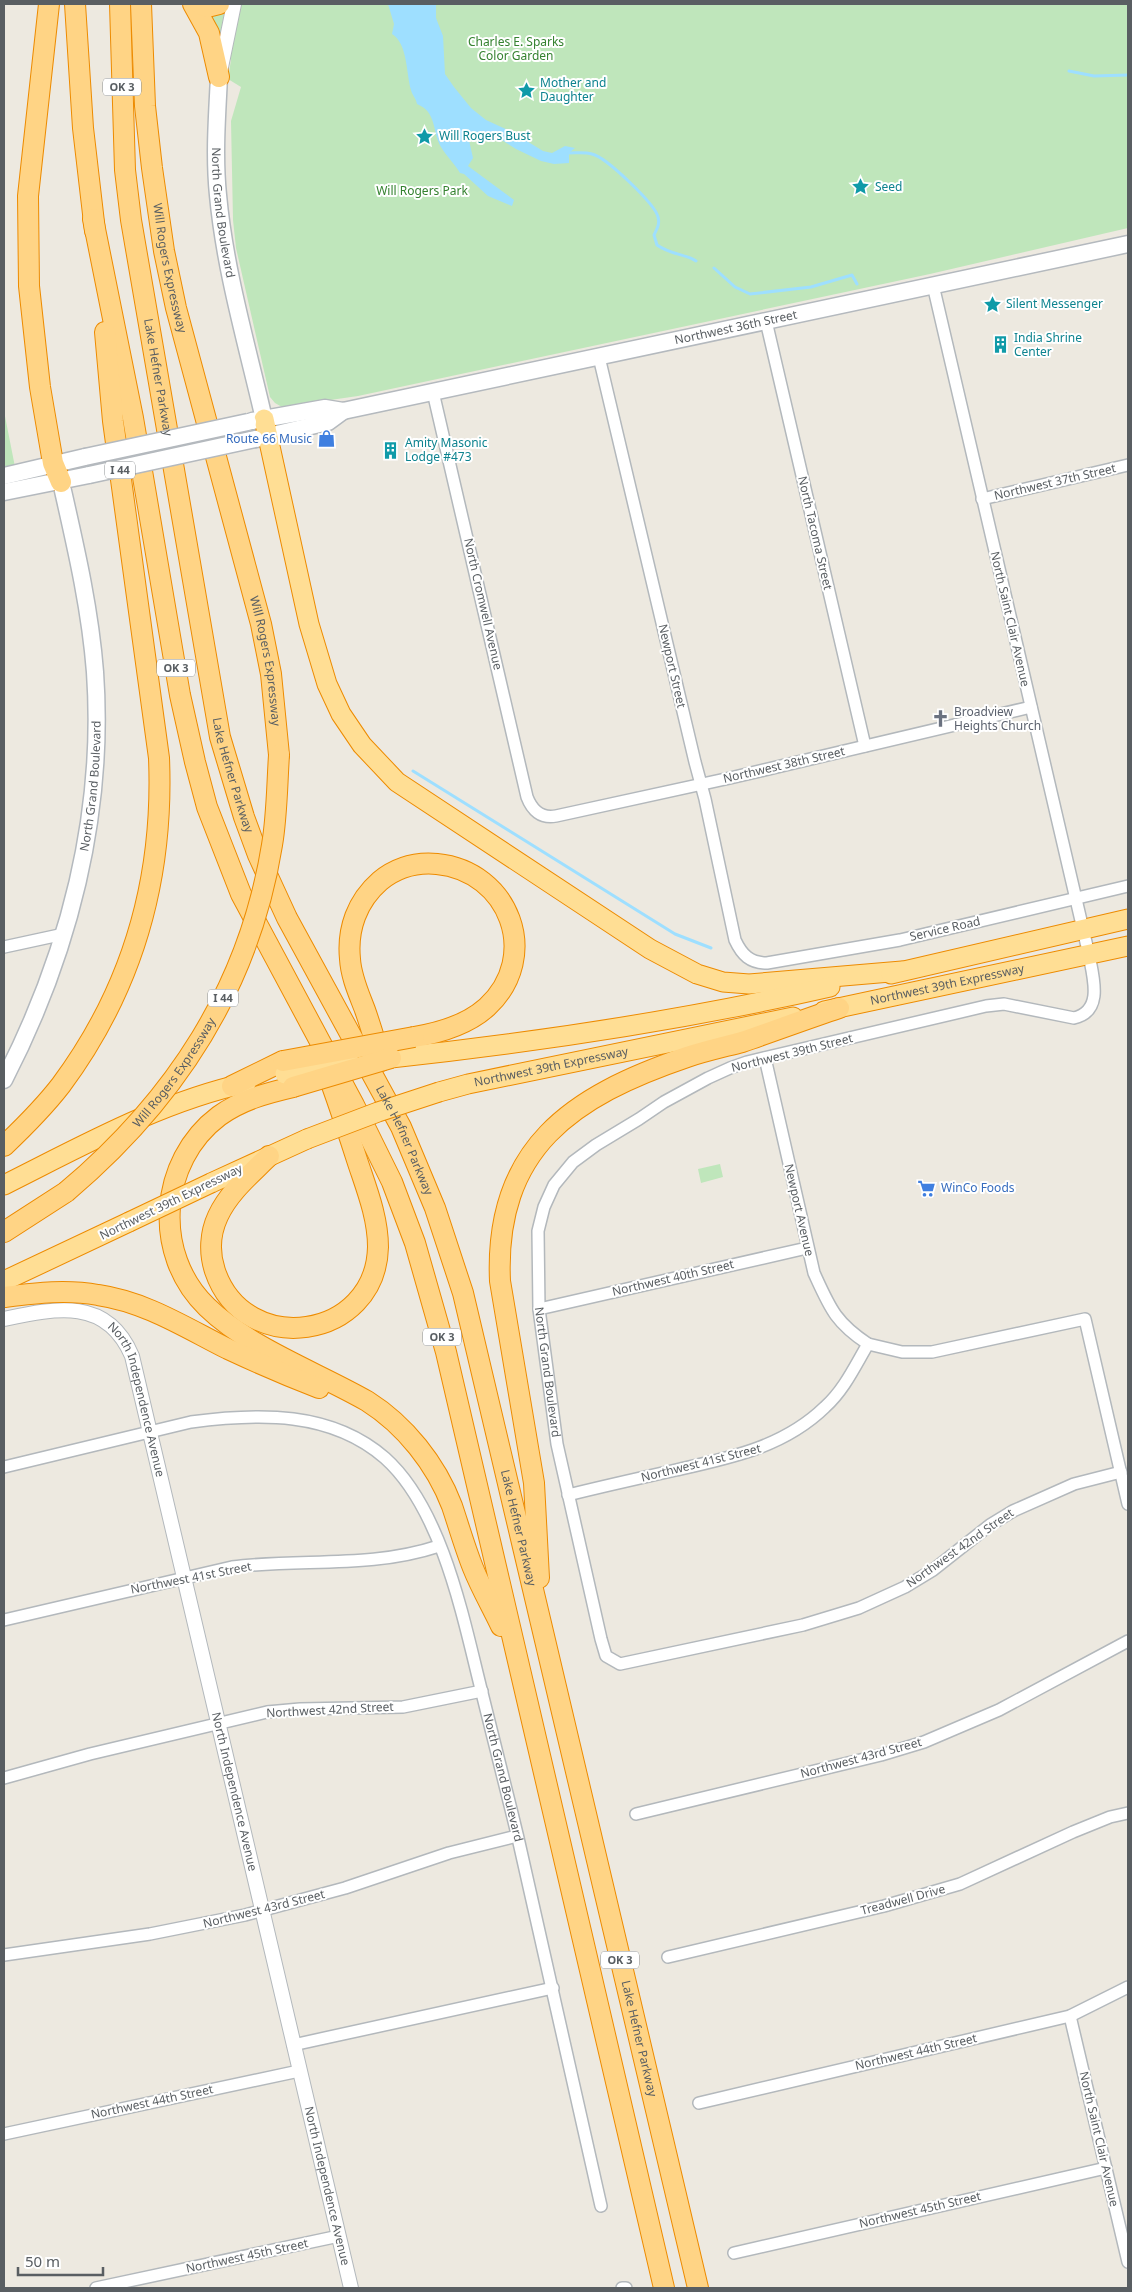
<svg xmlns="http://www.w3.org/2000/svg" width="1132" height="2292" viewBox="0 0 1132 2292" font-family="'Noto Sans',sans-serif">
  <rect width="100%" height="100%" fill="#ede9e0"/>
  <path fill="#bfe6bb" d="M206,4H1128V228L930,274L358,396L282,407L275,403L270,397L236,248L233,220L231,121L241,87L228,79L231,60L219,44Z
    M4,411L15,467L4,470Z
    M720,1164L723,1177L701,1183L698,1169Z"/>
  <path fill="#9edfff" d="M388,4H436V18L443,36L445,74L454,87L471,108L486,120L512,132L543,151L552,153L565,146L575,148L569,153V163L554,164L541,161L516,149L497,137L475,132L468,136L473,158L468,166L514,200L512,206L488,196L464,174L460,173C455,164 446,156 441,147C432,131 437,112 417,104C416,98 412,95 411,90C406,73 408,44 392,34L394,24Z"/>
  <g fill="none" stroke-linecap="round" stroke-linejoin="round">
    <path stroke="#9edfff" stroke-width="3" d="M1069,71L1094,76L1128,75
      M569,153C577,153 585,152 592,154C606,157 655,204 658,217C660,224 657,229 654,235L657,245C671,255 686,254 696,261
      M714,268L735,287L750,294L811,287L852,275L857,284
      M413,771L675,934L711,948"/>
    <defs>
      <g id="minor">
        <path id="s1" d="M933,285L1089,955C1093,977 1104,1011 1074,1018L1004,1004L986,1006L747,1062L730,1068L708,1078L664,1102L639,1119L596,1145L573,1162L554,1185L544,1207L538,1231L539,1309L557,1444L601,1639L606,1656L620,1664L803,1625L859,1608L905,1587L933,1570L990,1525L1013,1511L1074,1484L1121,1472"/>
        <path d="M766,321L865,746"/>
        <path d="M599,357L695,762L705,799L735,940C742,955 750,963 767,963L900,940L1128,886"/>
        <path d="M433,392L527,797C532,810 541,819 556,816L730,778L1031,707"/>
        <path d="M982,499L1128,465"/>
        <path d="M4,947L64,934"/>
        <path d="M765,1058L814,1273C830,1308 835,1322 868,1344"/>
        <path d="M539,1309L807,1248"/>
        <path id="s2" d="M4,1467L191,1422C259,1413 331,1411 385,1458C442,1509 463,1617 481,1689C493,1738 506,1788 518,1838C546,1961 573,2084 601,2206"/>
        <path d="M568,1495C604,1486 640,1478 676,1470C730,1458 784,1447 825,1407C844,1390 855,1366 868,1344L902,1352H932L1085,1319L1128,1504"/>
        <path d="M4,1620L232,1567C303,1558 369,1569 439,1546"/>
        <path d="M4,1778L90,1754L267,1712L300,1709L403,1707L482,1691"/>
        <path d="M636,1814L881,1755L924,1742L999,1710L1128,1641"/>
        <path d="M4,1955L150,1934L245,1915L345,1888L449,1853L517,1836"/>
        <path d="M668,1957L884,1906L960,1884L1073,1832L1110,1817L1128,1813"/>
        <path d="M1070,2016L1128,2262"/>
        <path d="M293,2045L553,1988"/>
        <path d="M699,2103L1070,2016L1128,1987"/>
        <path d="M4,2134L299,2071"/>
        <path d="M734,2253L1106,2168"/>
        <path d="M96,2288L339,2236"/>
        <path d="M622,2288H626"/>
      </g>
      <g id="tertiary">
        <path d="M220,72L234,4"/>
        <path id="s3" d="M4,1319C56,1308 107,1297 132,1356L351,2288"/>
      </g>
      <g id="secondary">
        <path id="s4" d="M219,77C217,117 214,156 218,195C225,271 247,345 264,419"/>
        <path id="s5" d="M252,421L325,408L343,411L1128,244"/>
        <path d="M256,439L328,422L343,411"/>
        <path d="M4,476L85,457"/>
        <path d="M4,492L89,475"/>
        <path id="s6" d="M4,1080C69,954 105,814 95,672C90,607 75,544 61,482"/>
      </g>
      <g id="trunk">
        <path d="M264,419L309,624L327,684L341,714L362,745L397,782L650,949L697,974L723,982L749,984L902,971"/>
        <path d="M891,974L1128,919"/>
        <path id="s7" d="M824,1011L1128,946"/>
        <path d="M391,1058C539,1042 685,1020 830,987"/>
        <path id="s8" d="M439,1092L468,1084L793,1017"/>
        <path d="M211,1183L307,1139"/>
        <path d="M4,1185C82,1146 160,1102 246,1083"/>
        <path d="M4,1281L129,1222"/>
      </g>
      <g id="motorway">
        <path d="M49,4L28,196L29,286L40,387L53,463L61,482"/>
        <path d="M75,4L83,128L95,231"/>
        <path id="s9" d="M120,4L125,170L131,220L220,737L244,817L258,855L287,918L401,1127L435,1208L463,1293L698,2288"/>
        <path id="s10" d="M141,4L145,106L152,168L164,251L176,308L261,624L271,674L279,755"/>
        <path d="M193,4L209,33L219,77"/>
        <path d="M200,4L207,7L219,4"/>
        <path d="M93,219L133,418L180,695L195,762L207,807L241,894L354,1105L392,1182L415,1243L446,1352L664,2288"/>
        <path d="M381,1061C376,1044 371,1027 365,1010C359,994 351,977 350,959C347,929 357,901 380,881C396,868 416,862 437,864C509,871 542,956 487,1007C468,1024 439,1033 414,1037"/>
        <path d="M232,1086L283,1061"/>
        <path d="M293,1087C267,1093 241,1100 219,1116C159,1161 152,1254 207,1307C248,1347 316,1372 367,1401C405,1425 436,1464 452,1506C459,1527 465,1548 473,1568C481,1588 492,1607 501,1626"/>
        <path d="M4,1146C24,1127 44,1107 61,1085C133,988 164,879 159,758L113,421L105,332"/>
        <path d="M269,1156C251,1174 229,1192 218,1216C210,1233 209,1253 215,1271C245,1359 376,1340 378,1247C378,1218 367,1190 358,1163C349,1135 340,1108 330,1080"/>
        <path d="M4,1232L66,1192"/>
        <path d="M4,1297C36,1293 66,1289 98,1295C146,1302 186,1328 228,1349C258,1363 288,1376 319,1388"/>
        <path d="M539,1578L534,1483L500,1281C494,1148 572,1096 687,1057C705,1051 723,1047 742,1042C774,1031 806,1019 839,1008"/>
      </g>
    </defs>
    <use href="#minor" stroke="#b3b8bc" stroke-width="14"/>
    <use href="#tertiary" stroke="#b3b8bc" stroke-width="16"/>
    <use href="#secondary" stroke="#b4b9be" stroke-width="19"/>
    <use href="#trunk" stroke="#ed8b00" stroke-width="21"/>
    <use href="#motorway" stroke="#ed8b00" stroke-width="22"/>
    <use href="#minor" stroke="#fff" stroke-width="11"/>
    <use href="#tertiary" stroke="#fff" stroke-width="14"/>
    <use href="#secondary" stroke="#fff" stroke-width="16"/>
    <use href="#trunk" stroke="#ffde94" stroke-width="19"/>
    <use href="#motorway" stroke="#ffd485" stroke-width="20"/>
    <defs>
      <path id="secondary-bridge" d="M85,457L248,422
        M89,475L255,439"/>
      <path id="trunk-bridge" d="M285,1074L350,1063
        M307,1139L378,1112L439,1092
        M129,1222L211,1183"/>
      <g id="motorway-bridge">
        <path d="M283,1061L414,1037"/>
        <path d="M293,1087L391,1058"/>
        <path id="s11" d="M66,1192C175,1100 249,988 272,845C277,816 277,785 279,755"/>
      </g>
    </defs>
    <use href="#secondary-bridge" stroke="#b4b9be" stroke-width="19" stroke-linecap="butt"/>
    <use href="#trunk-bridge" stroke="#ed8b00" stroke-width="21" stroke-linecap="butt"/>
    <use href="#motorway-bridge" stroke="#ed8b00" stroke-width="22" stroke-linecap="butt"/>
    <use href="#secondary-bridge" stroke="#fff" stroke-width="16"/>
    <use href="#trunk-bridge" stroke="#ffde94" stroke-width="19"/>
    <use href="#motorway-bridge" stroke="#ffd485" stroke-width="20"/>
  </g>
  <defs>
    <symbol id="sight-bare" viewBox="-9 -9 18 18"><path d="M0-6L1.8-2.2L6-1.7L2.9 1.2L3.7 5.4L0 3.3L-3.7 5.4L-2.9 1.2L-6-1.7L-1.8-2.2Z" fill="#0f9aa8" stroke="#fff" stroke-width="2.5" paint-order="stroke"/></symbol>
    <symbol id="building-bare" viewBox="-9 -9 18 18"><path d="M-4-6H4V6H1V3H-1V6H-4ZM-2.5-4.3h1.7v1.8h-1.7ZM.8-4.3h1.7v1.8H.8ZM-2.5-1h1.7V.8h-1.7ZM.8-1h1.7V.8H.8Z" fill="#0f9aa8" stroke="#fff" stroke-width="2.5" paint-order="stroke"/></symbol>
    <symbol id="shop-bare" viewBox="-9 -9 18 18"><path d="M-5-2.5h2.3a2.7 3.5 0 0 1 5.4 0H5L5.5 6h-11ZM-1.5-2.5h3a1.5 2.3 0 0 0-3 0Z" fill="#3f7fe0" stroke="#fff" stroke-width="2.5" paint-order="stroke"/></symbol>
    <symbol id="church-bare" viewBox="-9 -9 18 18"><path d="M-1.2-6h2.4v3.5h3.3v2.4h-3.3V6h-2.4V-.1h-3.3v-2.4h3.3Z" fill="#6b7280" stroke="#fff" stroke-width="2.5" paint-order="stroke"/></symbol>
    <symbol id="supermarket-bare" viewBox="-9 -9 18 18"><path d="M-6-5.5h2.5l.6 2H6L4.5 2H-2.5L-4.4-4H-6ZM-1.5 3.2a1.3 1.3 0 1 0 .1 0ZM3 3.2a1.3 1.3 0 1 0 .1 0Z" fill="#3f7fe0" stroke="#fff" stroke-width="2.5" paint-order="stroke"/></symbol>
  </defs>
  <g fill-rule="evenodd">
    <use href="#sight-bare" x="514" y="78" width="25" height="25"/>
    <use href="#sight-bare" x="412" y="124" width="25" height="25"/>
    <use href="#sight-bare" x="848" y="174" width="25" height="25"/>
    <use href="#sight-bare" x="980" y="292" width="25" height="25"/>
    <use href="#building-bare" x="988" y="332" width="25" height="25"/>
    <use href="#shop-bare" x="314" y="426" width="25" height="25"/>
    <use href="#building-bare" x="378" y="438" width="25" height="25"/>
    <use href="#church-bare" x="928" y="706" width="25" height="25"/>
    <use href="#supermarket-bare" x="914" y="1176" width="25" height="25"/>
  </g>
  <g text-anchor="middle" stroke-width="4" stroke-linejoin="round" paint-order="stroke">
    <g fill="#fff" stroke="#8b8e91" stroke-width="1">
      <rect x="103" y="78.5" width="38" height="17" rx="4"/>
      <rect x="105" y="461.5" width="30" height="17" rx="4"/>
      <rect x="157" y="659.5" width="38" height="17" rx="4"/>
      <rect x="208" y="989.5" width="30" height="17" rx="4"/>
      <rect x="423" y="1328.5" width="38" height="17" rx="4"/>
      <rect x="601" y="1951.5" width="38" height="17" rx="4"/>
    </g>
    <g font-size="11" font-weight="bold" fill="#595e62">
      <text x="122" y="91">OK 3</text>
      <text x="120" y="474">I 44</text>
      <text x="176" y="672">OK 3</text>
      <text x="223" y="1002">I 44</text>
      <text x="442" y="1341">OK 3</text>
      <text x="620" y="1964">OK 3</text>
    </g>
    <g font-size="12" fill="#358230" stroke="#fff">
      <text x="516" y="46">Charles E. Sparks<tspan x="516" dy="14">Color Garden</tspan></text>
      <text x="422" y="195">Will Rogers Park</text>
    </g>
    <g font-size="12" fill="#0d838f" stroke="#fff" text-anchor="start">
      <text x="540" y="87">Mother and<tspan x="540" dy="14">Daughter</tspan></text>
      <text x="439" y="140">Will Rogers Bust</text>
      <text x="875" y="191">Seed</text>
      <text x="1006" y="308">Silent Messenger</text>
      <text x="1014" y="342">India Shrine<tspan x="1014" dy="14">Center</tspan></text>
      <text x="405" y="447">Amity Masonic<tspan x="405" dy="14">Lodge #473</tspan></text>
    </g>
    <g font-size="12" fill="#595e62" stroke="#fff">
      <text dy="4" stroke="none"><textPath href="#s4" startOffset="136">North Grand Boulevard</textPath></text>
      <text dy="4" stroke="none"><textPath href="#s10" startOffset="266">Will Rogers Expressway</textPath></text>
      <text dy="4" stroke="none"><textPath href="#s5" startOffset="494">Northwest 36th Street</textPath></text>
      <text dy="4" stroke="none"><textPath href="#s9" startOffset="376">Lake Hefner Parkway</textPath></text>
      <text transform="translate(1055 482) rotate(-13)" y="4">Northwest 37th Street</text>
      <text transform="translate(815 533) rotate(77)" y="4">North Tacoma Street</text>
      <text transform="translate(483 604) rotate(77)" y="4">North Cromwell Avenue</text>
      <text transform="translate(1010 619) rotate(77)" y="4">North Saint Clair Avenue</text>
      <text dy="4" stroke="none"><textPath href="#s10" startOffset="671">Will Rogers Expressway</textPath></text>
      <text transform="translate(672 666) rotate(77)" y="4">Newport Street</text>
      <text transform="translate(784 765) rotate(-13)" y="4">Northwest 38th Street</text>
      <text dy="4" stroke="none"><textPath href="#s9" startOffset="781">Lake Hefner Parkway</textPath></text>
      <text dy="4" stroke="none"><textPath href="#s6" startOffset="309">North Grand Boulevard</textPath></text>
      <text transform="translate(945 929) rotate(-13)" y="4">Service Road</text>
      <text dy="4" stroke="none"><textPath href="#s7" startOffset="126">Northwest 39th Expressway</textPath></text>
      <text transform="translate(792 1053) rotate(-14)" y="4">Northwest 39th Street</text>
      <text dy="4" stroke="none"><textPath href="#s8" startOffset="115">Northwest 39th Expressway</textPath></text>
      <text dy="4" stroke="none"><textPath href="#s11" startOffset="162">Will Rogers Expressway</textPath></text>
      <text dy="4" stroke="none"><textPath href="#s9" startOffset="1186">Lake Hefner Parkway</textPath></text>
      <text transform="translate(171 1202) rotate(-26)" y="4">Northwest 39th Expressway</text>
      <text transform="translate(799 1210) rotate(77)" y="4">Newport Avenue</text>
      <text transform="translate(673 1278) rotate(-13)" y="4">Northwest 40th Street</text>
      <text dy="4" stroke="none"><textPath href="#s1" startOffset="1518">North Grand Boulevard</textPath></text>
      <text dy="4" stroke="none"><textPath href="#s3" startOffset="191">North Independence Avenue</textPath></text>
      <text transform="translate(701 1463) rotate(-14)" y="4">Northwest 41st Street</text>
      <text dy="4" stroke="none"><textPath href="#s9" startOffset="1591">Lake Hefner Parkway</textPath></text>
      <text transform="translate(960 1548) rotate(-35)" y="4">Northwest 42nd Street</text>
      <text transform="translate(191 1578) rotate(-11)" y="4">Northwest 41st Street</text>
      <text transform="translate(330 1710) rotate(-3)" y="4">Northwest 42nd Street</text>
      <text transform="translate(861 1758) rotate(-15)" y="4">Northwest 43rd Street</text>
      <text dy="4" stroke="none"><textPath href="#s2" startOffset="741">North Grand Boulevard</textPath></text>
      <text dy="4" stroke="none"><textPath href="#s3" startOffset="596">North Independence Avenue</textPath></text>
      <text transform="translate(903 1900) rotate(-15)" y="4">Treadwell Drive</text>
      <text transform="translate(264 1909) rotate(-14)" y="4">Northwest 43rd Street</text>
      <text dy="4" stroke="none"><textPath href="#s9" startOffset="2116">Lake Hefner Parkway</textPath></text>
      <text transform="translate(916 2052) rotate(-13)" y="4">Northwest 44th Street</text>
      <text transform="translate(152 2102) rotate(-12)" y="4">Northwest 44th Street</text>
      <text transform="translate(1099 2139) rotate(77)" y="4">North Saint Clair Avenue</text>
      <text dy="4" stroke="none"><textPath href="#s3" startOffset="1001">North Independence Avenue</textPath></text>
      <text transform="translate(920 2210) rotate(-13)" y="4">Northwest 45th Street</text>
      <text transform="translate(247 2256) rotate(-12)" y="4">Northwest 45th Street</text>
    </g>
    <g font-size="12" fill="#366cbe" stroke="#fff" text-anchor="end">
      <text x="312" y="443">Route 66 Music</text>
      <text x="941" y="1192" text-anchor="start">WinCo Foods</text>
    </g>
    <g font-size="12" fill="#5b616d" stroke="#fff" text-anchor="start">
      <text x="954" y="716">Broadview<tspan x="954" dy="14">Heights Church</tspan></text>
    </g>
  </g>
  <rect width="1132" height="2292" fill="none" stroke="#595e62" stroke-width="10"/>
  <path d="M18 2267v8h85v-8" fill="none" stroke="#595e62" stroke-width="2.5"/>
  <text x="25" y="2267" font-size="15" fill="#595e62" stroke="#ffffff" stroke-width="4" paint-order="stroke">50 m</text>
</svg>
